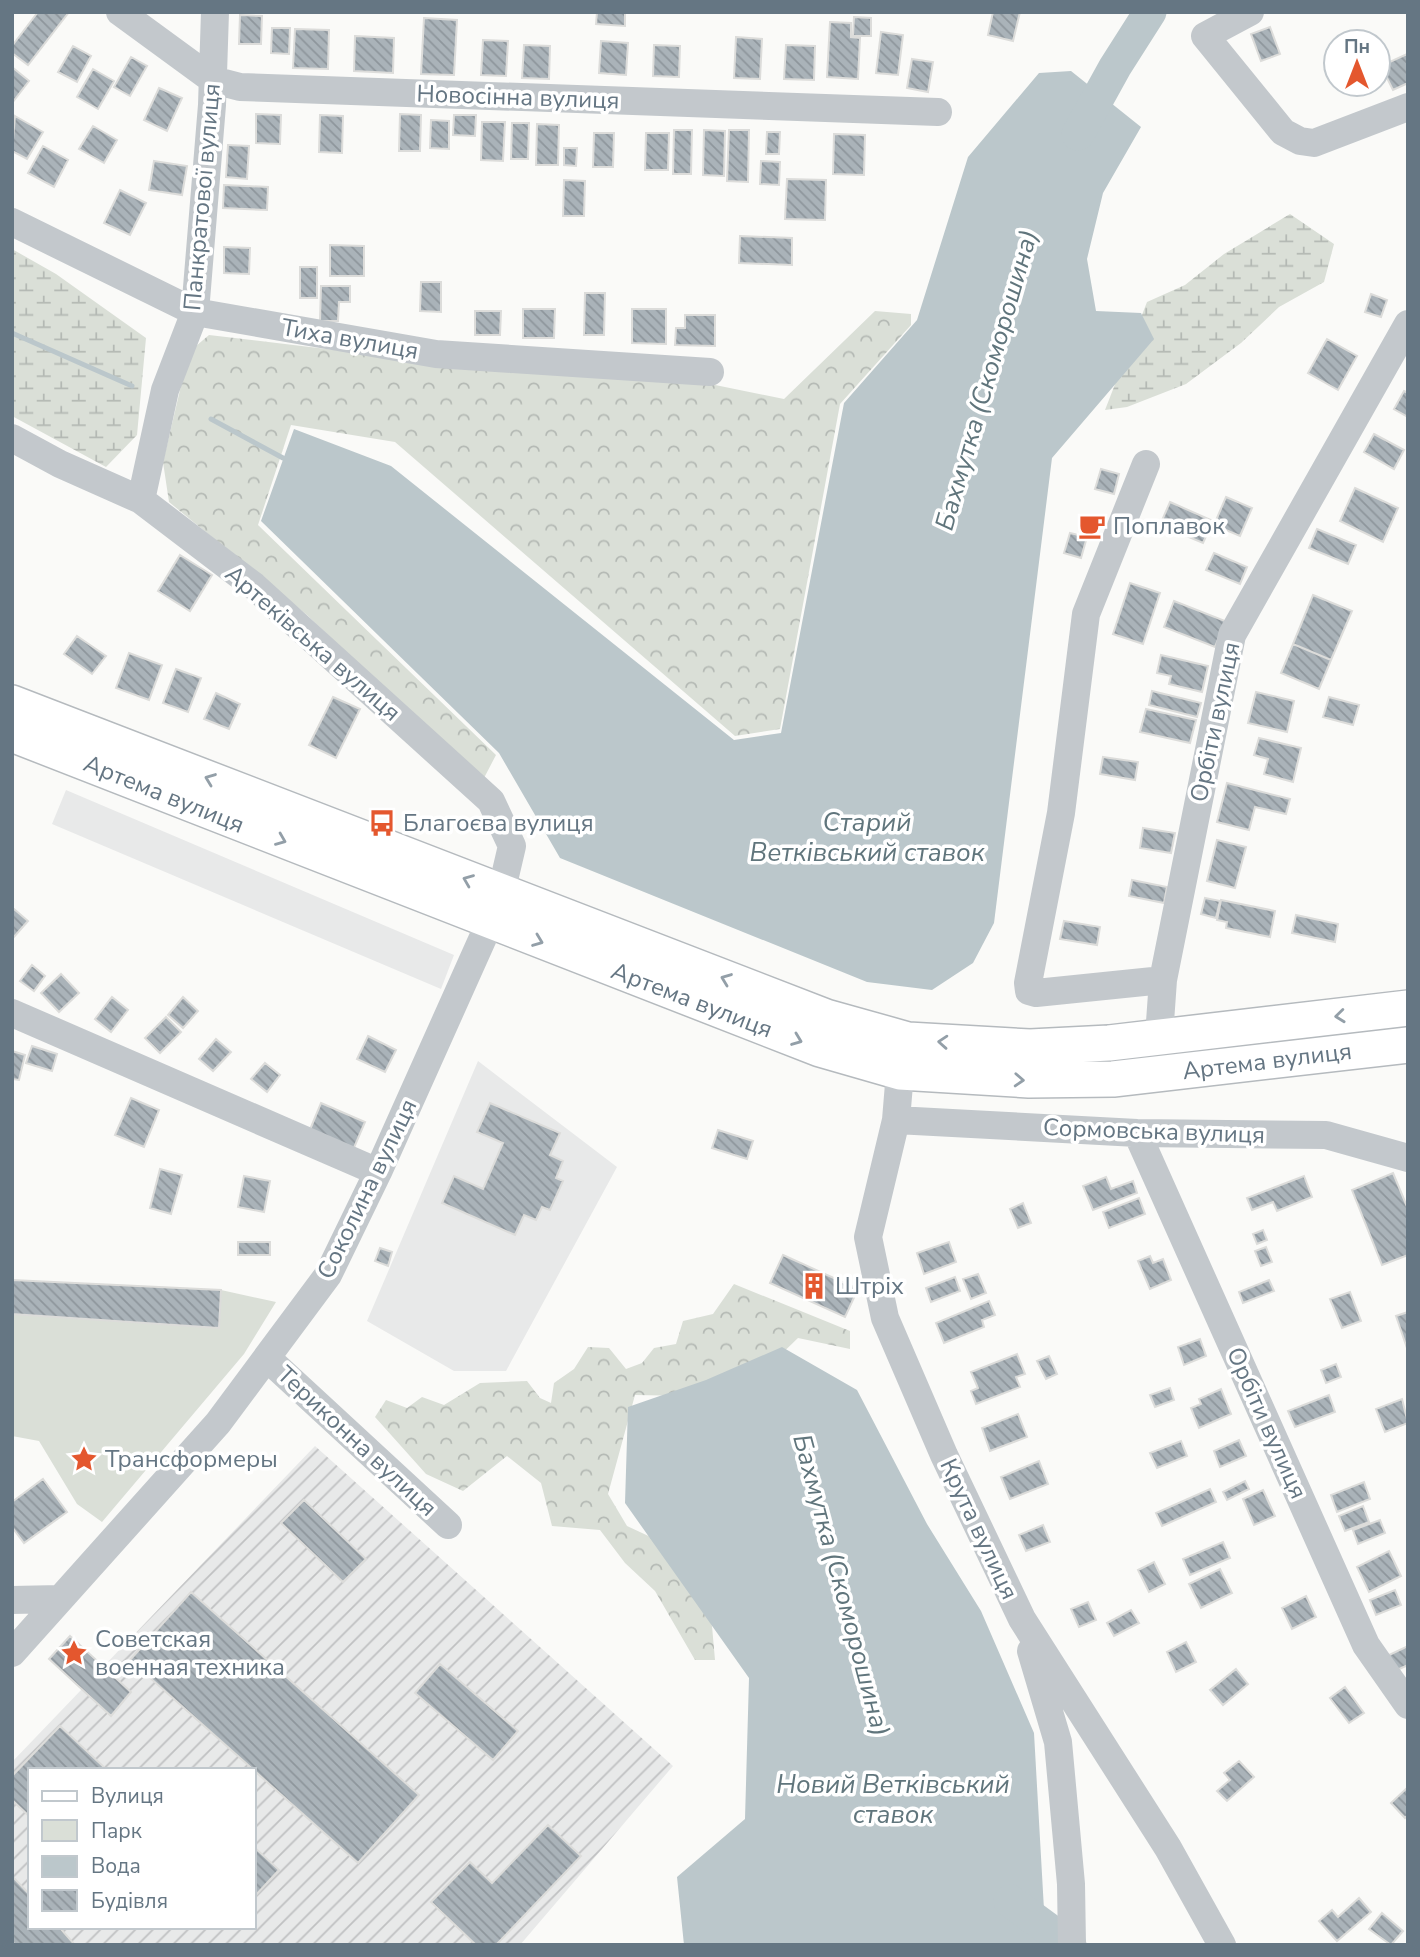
<svg xmlns="http://www.w3.org/2000/svg" width="1420" height="1957" viewBox="0 0 1420 1957" font-family="'Nunito Sans',sans-serif">
  <defs>
    <pattern id="industrial-furrows" width="10" height="10" patternUnits="userSpaceOnUse" patternTransform="scale(1.75)"><rect width="10" height="10" fill="#e8e9e9"/><path d="M-1 1l2-2M0 10L10 0M9 11l2-2" fill="none" stroke="#c0c1c2"/></pattern>
    <pattern id="forest-crowns" width="20" height="18" patternUnits="userSpaceOnUse" patternTransform="scale(1.75)"><rect width="20" height="18" fill="#dadfd7"/><path d="M2 6a3 3 0 1 1 6 0M12 15a3 3 0 1 1 6 0" fill="none" stroke="#b4b9b4"/></pattern>
    <pattern id="wetland-marsh" width="20" height="14" patternUnits="userSpaceOnUse" patternTransform="scale(1.75)"><rect width="20" height="14" fill="#dadfd7"/><path d="M1 5h8M5 5V1M11 12h8M15 12V8" fill="none" stroke="#b4b9b4"/></pattern>
    <pattern id="building-back-hatch" width="6" height="6" patternUnits="userSpaceOnUse" patternTransform="scale(1.75)"><rect width="6" height="6" fill="#aab3b9"/><path d="M-1 5l2 2M0 0l6 6M5-1l2 2" fill="none" stroke="#8e969c"/></pattern>
  </defs>
  <rect width="100%" height="100%" fill="#fafaf8"/>
  <path fill="#e8e9e9" d="M66,790L454,955L441,989L52,824Z
    M478,1061L617,1167L506,1371H454L367,1321Z"/>
  <path fill="url(#industrial-furrows)" fill-rule="evenodd" d="M315,1446L673,1766L520,1945H12V1762ZM30,1770H254V1927H30Z"/>
  <path fill="#dadfd7" d="M221,1290L276,1302L244,1354L102,1522L77,1504L39,1441L12,1436V1314L219,1328Z"/>
  <path fill="url(#forest-crowns)" d="M875,311L911,314V325L840,404L780,729L735,736L395,442L291,425L258,525L496,755L484,778L417,720L307,615L169,502L163,462L189,352L209,335L343,351L681,378L784,399Z
    M734,1284L850,1331V1349L798,1338L768,1367L691,1396L635,1395L608,1494L627,1526L670,1546L700,1586L712,1626L715,1660H695L655,1591L625,1563L600,1530L552,1526L541,1483L507,1456L463,1491L426,1474L375,1417L386,1400L407,1408L422,1397L444,1405L480,1383L527,1381L540,1398L551,1403L554,1383L574,1369L588,1347L609,1348L626,1369L642,1363L654,1348L676,1344L683,1321L713,1314Z"/>
  <path fill="url(#wetland-marsh)" d="M1290,214L1334,244L1324,282L1279,307L1241,343L1186,384L1127,407L1105,410L1147,302L1185,285L1224,254Z
    M12,249L56,274L146,338L137,435L106,467L12,416Z"/>
  <path fill="#bbc7cb" d="M1071,71L1141,127L1103,193L1087,259L1096,311L1141,313L1154,339L1052,458L994,923L973,963L932,990L867,982L560,858L499,753L261,521L294,429L391,466L734,740L781,733L844,403L917,320L968,157L1039,73Z
    M782,1347L857,1390L927,1524L981,1611L1034,1733L1046,1945H684L677,1877L745,1819L749,1678L625,1503L628,1407L706,1380Z"/>
  <g fill="none" stroke-linecap="round" stroke-linejoin="round">
    <path stroke="#bbc7cb" stroke-width="5" d="M12,333L132,386
      M211,419L283,458"/>
    <path stroke="#bbc7cb" stroke-width="33" d="M1078,134L1115,67L1150,12
      M1010,1901L1070,1945"/>
  </g>
  <path fill="url(#building-back-hatch)" stroke="#dcdcda" stroke-width="2" d="M38,12H69L28,65L12,53V46Z
    M597,12H625V26L596,24Z
    M993,12H1020L1013,41L988,35Z
    M240,15L262,16L261,44H239Z
    M854,17L871,18V36H853Z
    M424,18L457,20L454,75L421,74Z
    M830,22L851,23V37L860,38L858,79L827,77Z
    M1270,27L1280,54L1261,61L1251,34Z
    M272,28H290L289,54L271,53Z
    M295,29L329,30L328,69L293,68Z
    M881,32L903,35L898,75L876,73Z
    M355,36L394,38L393,73L354,71Z
    M736,37L762,39L760,79L734,78Z
    M483,40L508,41L506,76L481,75Z
    M601,41L628,43L626,75L599,73Z
    M524,45L550,46L549,79L522,78Z
    M654,45L680,46L679,77L653,76Z
    M786,45L815,46L814,80L784,79Z
    M73,46L91,56L77,82L58,72Z
    M1407,54L1408,83L1393,90L1381,66Z
    M131,57L147,66L130,96L114,87Z
    M912,59L933,62L928,92L907,88Z
    M12,67L29,81L12,103Z
    M93,69L114,81L98,109L77,97Z
    M159,88L182,98L167,131L144,120Z
    M256,114L281,115L280,144L256,143Z
    M400,114L421,115L420,151H399Z
    M320,115L343,116L342,153L319,152Z
    M454,115H476L475,136L453,135Z
    M15,116L43,132L27,159L12,151Z
    M431,120L449,121V149L430,148Z
    M482,122H505L503,161L481,160Z
    M512,123H529L528,159H511Z
    M537,124L559,125L558,165H536Z
    M93,126L117,140L104,163L79,149Z
    M674,130H692L691,174H673Z
    M704,130L725,131L724,176L703,175Z
    M729,130H749L748,182L727,181Z
    M767,132H780L779,154H766Z
    M594,133H614L613,167H593Z
    M646,133H669L668,170H645Z
    M834,134L865,135L864,175L833,174Z
    M228,145L249,146L247,179L226,177Z
    M43,146L68,160L54,187L28,173Z
    M564,148H577L576,166L564,165Z
    M154,161L187,166L182,195L149,190Z
    M761,161L780,162L779,185L760,184Z
    M787,179L826,180L825,220L785,219Z
    M564,180L585,181L584,216H563Z
    M224,185L268,187L267,210L223,208Z
    M120,190L146,203L130,235L104,223Z
    M740,236L792,238V265L739,263Z
    M330,245L364,246V276H330Z
    M224,247L250,248L249,274L224,273Z
    M300,267H317V298H300Z
    M421,282H441V312L420,311Z
    M321,286H350V302H339L338,321H320Z
    M585,293H605L604,335H584Z
    M1371,294L1387,300L1381,317L1365,312Z
    M523,309H555L554,338H523Z
    M632,309H666V344L632,343Z
    M475,311H501L500,335H475Z
    M685,315H715V346L675,345L676,328H685Z
    M1327,339L1357,356L1338,390L1308,373Z
    M1404,391L1408,393V417L1394,409Z
    M1374,434L1404,450L1394,469L1364,452Z
    M1101,469L1119,474L1114,494L1095,489Z
    M1355,488L1398,508L1383,542L1340,521Z
    M1226,497L1252,508L1240,536L1214,525Z
    M1170,502L1213,521L1203,543L1160,525Z
    M1317,529L1356,545L1348,564L1309,548Z
    M1070,533L1087,537L1081,558L1064,553Z
    M1214,553L1247,567L1240,584L1206,570Z
    M180,555L212,575L190,611L158,591Z
    M1130,583L1160,593L1143,644L1113,634Z
    M1313,595L1352,611L1331,660L1293,644Z
    M1174,601L1225,621L1215,647L1164,627Z
    M77,636L106,656L92,674L64,654Z
    M1293,644L1331,660L1319,689L1281,673Z
    M129,653L162,665L149,700L116,688Z
    M1161,655L1208,666L1202,692L1169,684L1171,676L1157,673Z
    M176,669L201,678L188,712L163,703Z
    M1152,691L1201,703L1197,717L1149,705Z
    M1256,692L1294,701L1287,732L1248,723Z
    M216,693L240,704L229,729L204,719Z
    M333,697L360,709L336,758L309,745Z
    M1329,697L1359,705L1353,725L1323,717Z
    M1146,709L1196,720L1190,743L1140,732Z
    M1259,738L1301,748L1293,782L1264,774L1268,759L1254,755Z
    M1103,757L1138,762L1135,780L1100,774Z
    M1227,783L1290,799L1286,814L1255,807L1249,830L1217,822Z
    M1143,828L1175,833L1171,853L1140,848Z
    M1217,840L1246,847L1235,888L1207,881Z
    M1132,880L1167,887L1164,903L1129,896Z
    M1205,898L1220,901L1216,918L1201,914Z
    M1221,900L1275,911L1270,937L1226,928L1227,922L1217,920Z
    M14,909L28,921L13,938L12,911Z
    M1296,915L1338,924L1335,942L1292,933Z
    M1064,921L1100,927L1097,945L1060,939Z
    M32,965L45,976L34,991L20,981Z
    M61,974L79,993L59,1012L41,993Z
    M112,997L128,1010L111,1032L95,1019Z
    M183,997L198,1011L183,1028L168,1015Z
    M166,1017L181,1032L160,1053L145,1038Z
    M368,1036L396,1050L385,1072L357,1059Z
    M216,1039L231,1052L213,1071L199,1059Z
    M32,1046L57,1054L52,1071L26,1063Z
    M12,1051L25,1055L19,1080L12,1079Z
    M265,1063L280,1075L267,1092L251,1079Z
    M131,1098L159,1110L144,1147L115,1135Z
    M321,1103L365,1122L353,1150L309,1132Z
    M490,1103L560,1133L550,1155L563,1161L556,1178L563,1181L550,1210L542,1207L536,1220L524,1215L515,1235L442,1203L454,1176L483,1189L503,1143L477,1132Z
    M718,1130L753,1141L747,1159L712,1148Z
    M160,1169L182,1175L171,1214L150,1208Z
    M1393,1173L1408,1209V1255L1382,1265L1352,1190Z
    M244,1176L270,1181L264,1212L238,1207Z
    M1304,1176L1312,1197L1277,1211L1273,1202L1252,1210L1247,1198Z
    M1106,1177L1111,1189L1133,1181L1137,1193L1093,1210L1083,1186Z
    M1139,1198L1145,1214L1109,1228L1103,1212Z
    M1023,1203L1031,1223L1018,1228L1010,1209Z
    M1263,1230L1267,1240L1257,1244L1253,1234Z
    M238,1242H270V1255H238Z
    M949,1242L956,1262L924,1274L917,1253Z
    M1266,1247L1272,1262L1261,1266L1255,1251Z
    M380,1248L392,1252L388,1266L375,1261Z
    M783,1255L858,1289L845,1317L770,1283Z
    M1150,1256L1153,1263L1163,1259L1171,1280L1150,1289L1138,1261Z
    M978,1274L986,1293L971,1299L963,1279Z
    M955,1277L960,1291L931,1302L926,1288Z
    M12,1280L221,1290L219,1328L12,1314Z
    M1269,1280L1274,1291L1243,1303L1239,1292Z
    M1350,1292L1361,1321L1342,1328L1330,1299Z
    M989,1301L995,1315L982,1320L984,1327L944,1343L936,1323Z
    M1408,1312V1351L1396,1316Z
    M1200,1339L1206,1356L1184,1365L1178,1347Z
    M1017,1354L1025,1374L1016,1377L1020,1387L976,1404L971,1391L978,1388L971,1372Z
    M1049,1356L1057,1374L1046,1379L1037,1361Z
    M1336,1364L1341,1377L1326,1383L1321,1370Z
    M1170,1388L1174,1400L1155,1407L1150,1395Z
    M1221,1389L1231,1414L1199,1428L1191,1408L1201,1404L1199,1399Z
    M1329,1395L1335,1412L1295,1427L1288,1411Z
    M1402,1399L1408,1423L1385,1432L1376,1409Z
    M1018,1414L1027,1437L990,1451L982,1428Z
    M1239,1440L1246,1456L1220,1467L1214,1451Z
    M1181,1441L1187,1456L1157,1468L1150,1453Z
    M1039,1461L1048,1484L1010,1499L1001,1477Z
    M43,1479L67,1512L24,1543L12,1527V1502Z
    M1245,1481L1249,1489L1227,1500L1223,1492Z
    M1364,1482L1370,1499L1337,1512L1331,1495Z
    M1210,1489L1216,1502L1162,1526L1156,1513Z
    M1263,1490L1275,1516L1254,1525L1243,1499Z
    M304,1500L366,1559L343,1582L281,1523Z
    M1363,1506L1369,1522L1345,1531L1339,1516Z
    M1380,1520L1385,1533L1358,1544L1353,1530Z
    M1043,1525L1050,1542L1026,1551L1019,1535Z
    M1223,1542L1230,1558L1190,1575L1183,1559Z
    M1389,1551L1401,1576L1369,1592L1357,1567Z
    M1154,1562L1165,1584L1149,1592L1138,1570Z
    M1220,1569L1232,1593L1201,1608L1189,1584Z
    M1395,1590L1401,1605L1376,1615L1370,1600Z
    M191,1592L419,1795L358,1863L130,1660Z
    M1306,1596L1316,1617L1292,1629L1282,1608Z
    M1088,1602L1096,1620L1079,1627L1071,1609Z
    M1131,1610L1139,1623L1114,1636L1107,1623Z
    M70,1636L131,1692L111,1716L49,1659Z
    M1186,1642L1196,1662L1176,1672L1167,1652Z
    M1408,1646V1665L1395,1671L1387,1656Z
    M440,1664L518,1731L493,1760L415,1693Z
    M1236,1669L1248,1684L1223,1705L1210,1690Z
    M1345,1687L1364,1713L1349,1723L1330,1698Z
    M60,1726L107,1770H30V1817L12,1800V1776Z
    M1239,1761L1254,1777L1227,1801L1217,1791L1230,1780L1224,1773Z
    M1408,1787V1815L1405,1818L1391,1803Z
    M548,1825L581,1856L496,1945H476L431,1902L470,1862L492,1883Z
    M254,1847L279,1870L254,1897Z
    M12,1876L30,1895V1927H59L75,1945H15L12,1941Z
    M1359,1898L1371,1912L1337,1941L1319,1921L1332,1910L1338,1917Z
    M1382,1913L1403,1931L1391,1945L1369,1929Z"/>
  <g fill="none" stroke-linecap="round" stroke-linejoin="round">
    <defs>
      <path id="major" d="M12,703L826,1017L908,1040L1030,1047L1109,1043L1408,1008
        M12,734L820,1049L900,1072L1029,1080L1113,1079L1408,1045"/>
    </defs>
    <use href="#major" stroke="#b5babe" stroke-width="38"/>
    <path stroke="#c3c8cc" stroke-width="28" d="M120,12L213,80L240,87L938,112
      M1250,12L1205,36L1283,132L1300,141L1314,143L1408,107
      M12,222L195,312L436,354L710,372
      M12,438L60,464L141,500L254,586L491,801L512,846L501,893L490,922L378,1172L328,1275L218,1423L12,1653
      M1146,464L1086,614L1061,813L1028,983L1029,991L1036,993L1163,980
      M141,500L165,390L195,312L212,105L215,12
      M12,1013L378,1172
      M1159,1036L1163,980L1232,635L1408,324
      M900,1072L896,1120L868,1237L885,1318L944,1455L1022,1619L1168,1848L1222,1945
      M896,1120L1137,1133L1326,1135L1408,1158
      M1137,1133L1366,1645L1408,1705
      M267,1358L448,1525
      M12,1600L60,1599
      M1031,1651L1058,1742L1071,1884L1072,1945"/>
    <use href="#major" stroke="#fff" stroke-width="35"/>
  </g>
  <defs><path id="oneway-chevron" d="M-2-3.5L2.5 0L-2 3.5" fill="none" stroke-width="1.6" stroke-linecap="round" stroke-linejoin="round" transform="scale(1.75)"/></defs>
  <g stroke="#939fa8">
    <use href="#oneway-chevron" transform="translate(210 779) rotate(-159)"/>
    <use href="#oneway-chevron" transform="translate(281 840) rotate(22)"/>
    <use href="#oneway-chevron" transform="translate(468 880) rotate(-158)"/>
    <use href="#oneway-chevron" transform="translate(538 941) rotate(21)"/>
    <use href="#oneway-chevron" transform="translate(726 979) rotate(-159)"/>
    <use href="#oneway-chevron" transform="translate(1340 1016) rotate(174)"/>
    <use href="#oneway-chevron" transform="translate(797 1040) rotate(21)"/>
    <use href="#oneway-chevron" transform="translate(943 1042) rotate(-176)"/>
    <use href="#oneway-chevron" transform="translate(1019 1080) rotate(3)"/>
  </g>
  <defs>
    <symbol id="cafe-bare" viewBox="-9 -9 18 18"><path d="M-5.5-4.5H6V0H3Q3 3.5 0 3.5H-2.5Q-5.5 3.5-5.5 0ZM3-3.2v2h1.7v-2ZM-6 4.5H4V6H-6Z" fill="#e4572e" stroke="#fff" stroke-width="2.5" paint-order="stroke"/></symbol>
    <symbol id="bus-bare" viewBox="-9 -9 18 18"><path d="M-5-6H5V4H4V6H2V4H-2V6H-4V4H-5ZM-3.5-4V0h7V-4ZM-3.5 1.2v1.5H-2V1.2ZM2 1.2v1.5H3.5V1.2Z" fill="#e4572e" stroke="#fff" stroke-width="2.5" paint-order="stroke"/></symbol>
    <symbol id="building-bare" viewBox="-9 -9 18 18"><path d="M-4-6H4V6H1V3H-1V6H-4ZM-2.5-4.3h1.7v1.8h-1.7ZM.8-4.3h1.7v1.8H.8ZM-2.5-1h1.7V.8h-1.7ZM.8-1h1.7V.8H.8Z" fill="#e4572e" stroke="#fff" stroke-width="2.5" paint-order="stroke"/></symbol>
    <symbol id="sight-bare" viewBox="-9 -9 18 18"><path d="M0-6L1.8-2.2L6-1.7L2.9 1.2L3.7 5.4L0 3.3L-3.7 5.4L-2.9 1.2L-6-1.7L-1.8-2.2Z" fill="#e4572e" stroke="#fff" stroke-width="2.5" paint-order="stroke"/></symbol>
  </defs>
  <g fill-rule="evenodd">
    <use href="#cafe-bare" x="1073" y="507" width="38" height="38"/>
    <use href="#bus-bare" x="363" y="804" width="38" height="38"/>
    <use href="#building-bare" x="795" y="1267" width="38" height="38"/>
    <use href="#sight-bare" x="65" y="1440" width="38" height="38"/>
    <use href="#sight-bare" x="55" y="1634" width="38" height="38"/>
  </g>
  <g text-anchor="middle" stroke-width="7" stroke-linejoin="round" paint-order="stroke">
    <g font-size="24" fill="#657683" stroke="#fff">
      <text transform="translate(518 97) rotate(2)" y="8">Новосінна вулиця</text>
      <text transform="translate(202 197) rotate(-85)" y="8">Панкратової вулиця</text>
      <text transform="translate(350 339) rotate(10)" y="8">Тиха вулиця</text>
      <text transform="translate(313 643) rotate(41)" y="8">Артеківська вулиця</text>
      <text transform="translate(1215 722) rotate(-78)" y="8">Орбіти вулиця</text>
      <text transform="translate(164 794) rotate(22)" y="8">Артема вулиця</text>
      <text transform="translate(692 1000) rotate(21)" y="8">Артема вулиця</text>
      <text transform="translate(1267 1061) rotate(-7)" y="8">Артема вулиця</text>
      <text transform="translate(1154 1131) rotate(2)" y="8">Сормовська вулиця</text>
      <text transform="translate(367 1189) rotate(-64)" y="8">Соколина вулиця</text>
      <text transform="translate(1267 1423) rotate(66)" y="8">Орбіти вулиця</text>
      <text transform="translate(357 1441) rotate(43)" y="8">Териконна вулиця</text>
      <text transform="translate(979 1529) rotate(65)" y="8">Крута вулиця</text>
    </g>
    <g font-size="24" fill="#657683" stroke="#fff" text-anchor="start">
      <text x="1113" y="534">Поплавок</text>
      <text x="403" y="831">Благоєва вулиця</text>
      <text x="835" y="1294">Штріх</text>
      <text x="105" y="1467">Трансформеры</text>
      <text x="95" y="1647">Советская<tspan x="95" dy="28">военная техника</tspan></text>
    </g>
    <g font-size="26" font-style="italic" fill="#60757c" stroke="#fff">
      <text transform="translate(986 380) rotate(-74)" y="9">Бахмутка (Скоморошина)</text>
      <text x="867" y="831">Старий<tspan x="867" dy="30">Ветківський ставок</tspan></text>
      <text transform="translate(842 1585) rotate(75)" y="9">Бахмутка (Скоморошина)</text>
      <text x="893" y="1793">Новий Ветківський<tspan x="893" dy="30">ставок</tspan></text>
    </g>
  </g>
  <rect width="1420" height="1957" fill="none" stroke="#657683" stroke-width="28"/>
  <rect x="28" y="1768" width="228" height="161" fill="#ffffff" stroke="#c1c8cd" stroke-width="2"/>
  <rect x="42" y="1791" width="35" height="10" fill="#ffffff" stroke="#c1c8cd" stroke-width="2"/>
  <text x="91" y="1803" font-size="21" fill="#657683">Вулиця</text>
  <rect x="42" y="1820" width="35" height="21" fill="#dadfd7" stroke="#c1c8cd" stroke-width="2"/>
  <text x="91" y="1838" font-size="21" fill="#657683">Парк</text>
  <rect x="42" y="1856" width="35" height="21" fill="#bbc7cb" stroke="#c1c8cd" stroke-width="2"/>
  <text x="91" y="1873" font-size="21" fill="#657683">Вода</text>
  <rect x="42" y="1890" width="35" height="21" fill="url(#building-back-hatch)" stroke="#c1c8cd" stroke-width="2"/>
  <text x="91" y="1908" font-size="21" fill="#657683">Будівля</text>
  <g transform="translate(1357 63)"><circle r="33" fill="#ffffff" stroke="#c1c8cd" stroke-width="2"/>
  <path d="M0-5L12 26L0 18L-12 26Z" fill="#e4572e"/>
  <text y="-10" font-size="19" font-weight="bold" text-anchor="middle" fill="#657683">Пн</text>
  </g>
</svg>
